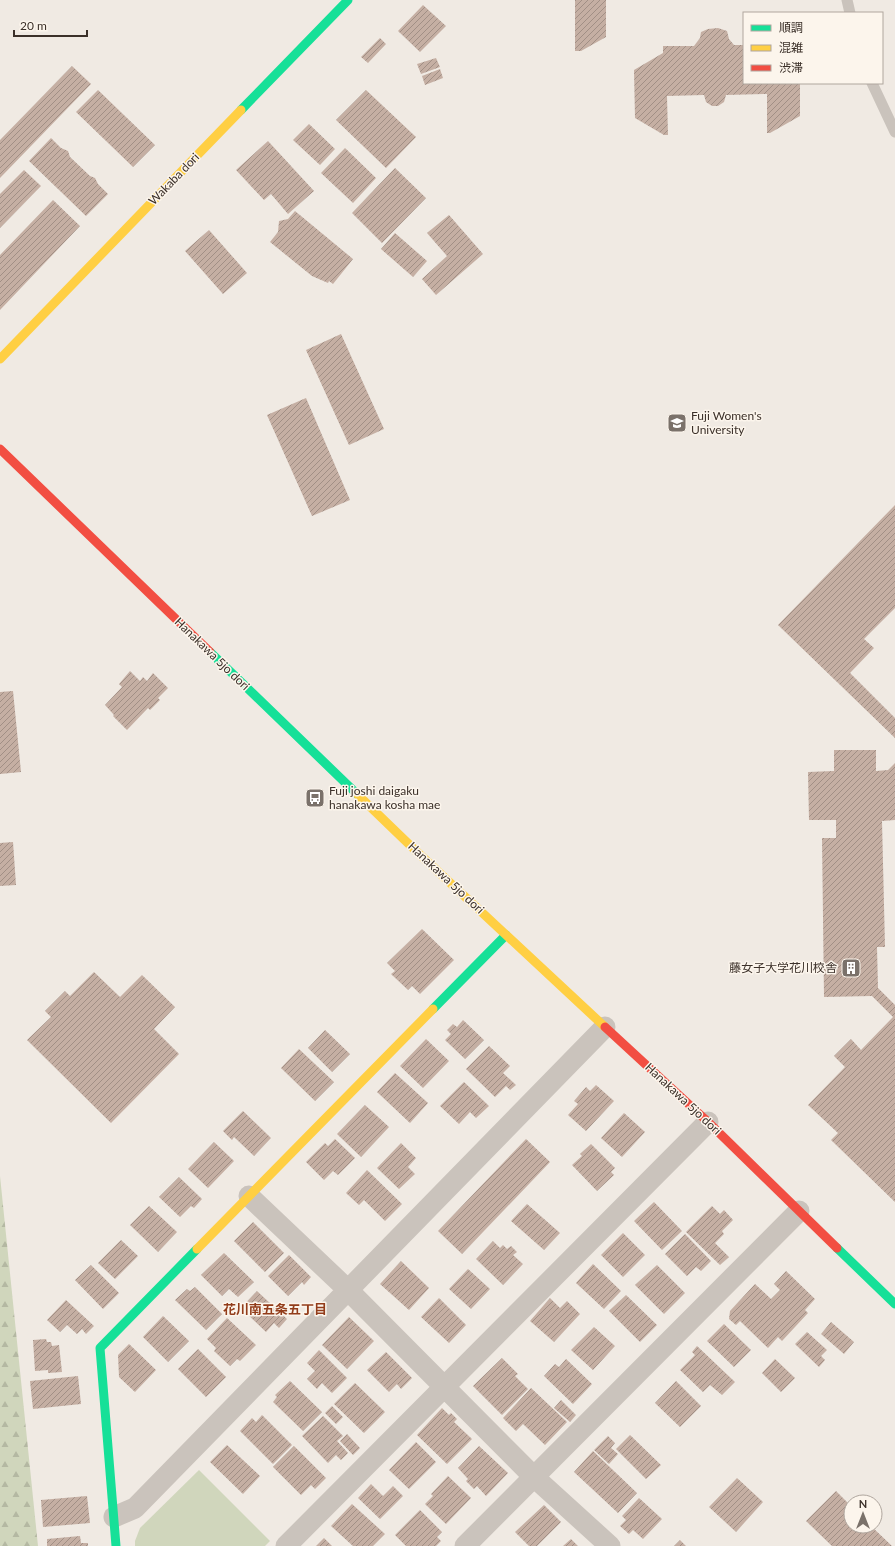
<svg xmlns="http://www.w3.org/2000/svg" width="895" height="1546" viewBox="0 0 895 1546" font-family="Lato,'Noto Sans JP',sans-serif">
  <defs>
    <pattern id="forest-firs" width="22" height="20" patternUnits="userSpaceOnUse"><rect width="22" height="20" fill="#d0d6bc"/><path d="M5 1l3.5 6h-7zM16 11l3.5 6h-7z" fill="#b4b8a2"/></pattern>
    <pattern id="building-hatch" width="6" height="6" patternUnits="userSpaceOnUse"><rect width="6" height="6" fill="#c5afa3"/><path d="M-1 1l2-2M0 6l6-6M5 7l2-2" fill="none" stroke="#a18f85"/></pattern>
  </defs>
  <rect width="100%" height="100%" fill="#f0eae3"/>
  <path fill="url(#forest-firs)" d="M0,1176L38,1546H0Z"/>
  <path fill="#d0d6bc" d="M199,1470L270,1541L265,1546H135V1541L140,1528Z"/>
  <path fill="url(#building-hatch)" d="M575,0H606V37L581,51H575Z
    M423,5L446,26L420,52L398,31Z
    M718,28L727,31L729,39L734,45H744V83H800V116L770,133H767V94L726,95L724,102L718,106H712L706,102L704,95L667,96L668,135H664L635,118L634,70L663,53V46H694L700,38L701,32L708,29Z
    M380,38L386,44L368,63L361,57Z
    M436,58L440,67L421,74L417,64Z
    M72,66L91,84L0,178V140Z
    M440,69L443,78L425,85L422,76Z
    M98,90L155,145L133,167L76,112Z
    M366,90L416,137L386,168L336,120Z
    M309,124L335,149L320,165L293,140Z
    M51,138L61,148L68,151L70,157L90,176L95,178L98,184L108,194L86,216L29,161Z
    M268,141L314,191L288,214L271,194L264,200L236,170Z
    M345,148L376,178L353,203L321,173Z
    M395,168L426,198L382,243L352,213Z
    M24,170L41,186L0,228V194Z
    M53,200L80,226L0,310V255Z
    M295,211L353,259L333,284L329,281L328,283L312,276L270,242L278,232L279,221L288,219Z
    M449,215L483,254L436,295L422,279L447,256L427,233Z
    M209,230L247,273L223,294L185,251Z
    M395,233L427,261L413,277L381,249Z
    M341,334L384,429L349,445L306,350Z
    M306,398L350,500L312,516L267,415Z
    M895,505V608L864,639L874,648L850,673L895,718V738L778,625Z
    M130,671L140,681L143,677L147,681L153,673L168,688L158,698L160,700L150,710L148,708L127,730L113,716L114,715L105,705L122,687L119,684Z
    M13,691L21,772L0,774V692Z
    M834,750H876V771L888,770L895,763V820L882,821L885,947H877L878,988L895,1005V1202L831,1140L838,1133L808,1105L845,1067L834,1056L851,1039L861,1050L893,1017L872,996L824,997L822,838H836V820H809L808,772L834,771Z
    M13,842L16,885L0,886V843Z
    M422,929L454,960L420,994L412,986L408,990L391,974L395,971L387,963Z
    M94,972L120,997L142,975L175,1007L154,1029L179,1054L111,1123L27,1040L51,1017L45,1011L65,991L70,996Z
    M463,1020L484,1040L465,1059L445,1040L451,1034L447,1030L453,1024L457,1027Z
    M325,1030L350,1054L332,1072L308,1048Z
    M426,1039L449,1061L423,1088L400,1066Z
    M489,1046L510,1066L503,1073L516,1085L510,1090L506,1086L495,1097L466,1069Z
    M299,1049L334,1082L315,1101L281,1068Z
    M395,1073L428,1103L410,1123L377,1092Z
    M464,1082L489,1106L476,1118L470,1112L459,1124L440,1106Z
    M596,1085L614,1101L586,1131L568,1115L578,1104L574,1101L586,1087L590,1091Z
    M365,1105L389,1127L361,1157L337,1134Z
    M243,1111L271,1138L254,1156L234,1137L232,1140L223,1131Z
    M624,1113L645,1132L622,1157L601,1138Z
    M335,1139L355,1158L338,1175L333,1171L324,1180L306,1162L325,1143L328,1146Z
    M526,1139L550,1162L462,1254L438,1231Z
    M214,1142L234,1161L208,1188L188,1169Z
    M401,1143L416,1158L408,1167L415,1174L399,1189L377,1168Z
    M591,1144L615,1168L611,1172L614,1175L597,1191L572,1165L582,1156L580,1154Z
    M367,1170L402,1204L385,1221L364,1200L359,1205L346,1193Z
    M179,1177L202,1199L194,1208L191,1206L180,1217L159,1197Z
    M654,1202L682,1231L662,1250L634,1221Z
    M527,1204L560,1233L544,1250L511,1221Z
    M149,1206L177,1232L158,1252L130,1225Z
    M712,1206L720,1214L724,1210L733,1220L722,1231L724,1234L715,1243L729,1257L720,1265L686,1232Z
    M253,1222L284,1253L265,1272L234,1241Z
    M623,1233L645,1255L623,1277L601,1255Z
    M685,1234L711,1261L701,1271L696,1267L687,1276L665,1254Z
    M121,1240L138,1256L115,1279L98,1263Z
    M493,1241L500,1248L503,1245L507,1249L511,1246L517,1252L513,1255L523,1264L503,1285L476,1259Z
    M224,1253L254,1282L238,1297L229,1289L222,1296L201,1275Z
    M289,1255L311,1277L304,1285L302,1282L288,1296L268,1276Z
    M401,1261L429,1288L409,1310L380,1284Z
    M593,1264L621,1291L604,1309L576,1283Z
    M91,1265L119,1293L103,1309L75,1280Z
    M657,1265L685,1293L664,1314L635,1285Z
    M468,1269L490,1289L471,1309L449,1289Z
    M786,1271L815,1299L805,1310L808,1313L782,1341L778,1337L768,1348L740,1321L736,1325L729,1319L730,1311L755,1284L771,1299L780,1290L774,1284Z
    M195,1287L222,1314L206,1330L175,1300L187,1289L190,1291Z
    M257,1291L287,1319L279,1328L274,1323L266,1332L241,1308Z
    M626,1295L657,1325L640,1342L609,1311Z
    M439,1298L466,1325L449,1343L421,1317Z
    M550,1298L560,1308L567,1301L580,1314L554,1342L530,1321Z
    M66,1300L94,1326L86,1334L82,1329L77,1334L67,1325L60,1332L47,1320Z
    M163,1316L189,1341L168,1362L143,1337Z
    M349,1317L374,1341L347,1369L322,1345Z
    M227,1318L256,1345L240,1361L237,1359L230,1366L214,1351L216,1348L207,1339Z
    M831,1322L854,1342L844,1354L821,1334Z
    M724,1324L751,1350L734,1367L707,1341Z
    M594,1327L615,1346L593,1370L571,1350Z
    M807,1332L827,1350L821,1356L825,1360L819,1367L795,1344Z
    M46,1339L47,1342H51L52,1346L59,1345L62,1372L48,1373V1370L35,1371L33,1340Z
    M129,1344L156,1370L135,1392L119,1377L118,1355Z
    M697,1346L735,1382L722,1395L710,1385L703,1392L680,1370L695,1355L692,1352Z
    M198,1349L226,1377L206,1397L178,1369Z
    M319,1350L347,1378L332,1393L322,1383L317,1389L307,1379L315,1371L307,1363Z
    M386,1352L412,1378L401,1389L397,1384L389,1392L367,1370Z
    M502,1358L518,1374L515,1376L528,1389L502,1415L473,1386Z
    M566,1359L592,1384L573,1404L544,1376L555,1364L559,1367Z
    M775,1359L795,1378L781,1392L762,1373Z
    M78,1376L81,1404L33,1409L30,1381Z
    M290,1381L322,1412L303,1431L273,1402L277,1397L275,1395Z
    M676,1381L701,1406L680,1427L655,1403Z
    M355,1383L385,1412L364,1433L334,1404Z
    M531,1388L567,1422L545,1445L523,1424L516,1431L503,1418Z
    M561,1400L576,1415L570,1422L554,1408Z
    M332,1406L343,1417L336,1424L325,1413Z
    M442,1408L449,1415L451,1413L457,1419L454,1422L472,1439L447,1464L417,1435Z
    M262,1415L292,1445L273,1464L240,1431L252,1418L256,1422Z
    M323,1416L343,1436L337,1441L348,1453L341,1460L336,1455L328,1463L302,1436Z
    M347,1434L360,1448L353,1455L340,1441Z
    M630,1435L661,1465L646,1479L616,1449Z
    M608,1436L615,1443L611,1448L618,1454L609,1464L594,1450Z
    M416,1442L436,1462L409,1489L389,1470Z
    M227,1445L260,1476L243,1494L210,1462Z
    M294,1446L326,1478L315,1489L311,1485L301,1495L273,1467Z
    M479,1446L508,1473L486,1496L477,1486L474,1489L466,1481L468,1479L458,1468Z
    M593,1451L637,1493L618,1513L574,1472Z
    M448,1476L471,1498L446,1524L425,1504L433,1496L431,1494Z
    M737,1478L763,1502L736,1532L709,1507Z
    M371,1484L383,1496L393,1486L403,1496L380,1519L358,1498Z
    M836,1491L851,1506V1526H871L892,1546H832L806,1521Z
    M87,1496L90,1523L43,1527L41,1500Z
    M639,1498L662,1519L643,1539L633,1530L629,1534L620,1526L626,1520L622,1516Z
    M352,1504L385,1534L373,1546H353L331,1526Z
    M544,1505L561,1522L537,1546H529L515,1532Z
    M420,1510L442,1532L437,1537L441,1541L436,1546H406L395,1535Z
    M80,1536L81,1543H88V1546H47V1539Z
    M324,1538L332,1546H316Z
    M571,1539L578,1546H563Z
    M680,1540L686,1546H674Z"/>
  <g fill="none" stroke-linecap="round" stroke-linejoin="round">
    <path stroke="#cac3bc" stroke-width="11" d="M847,0L850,13
      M872,83L895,132"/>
    <path stroke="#cac3bc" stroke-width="21" d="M249,1196L348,1290L534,1477L610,1546
      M114,1517L135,1508L605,1027
      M286,1546L708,1122
      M465,1546L799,1211"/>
    <path stroke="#16e098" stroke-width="9" d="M241,110L348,0
      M210,652L358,795
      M433,1009L506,935
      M837,1248L895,1304
      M116,1546L100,1348L197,1249"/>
    <path stroke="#ffcf43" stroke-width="9" d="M0,359L241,110
      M358,795L416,851L605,1027
      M197,1249L433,1009"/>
    <path stroke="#f24e42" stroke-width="9" d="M0,449L210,652
      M605,1027L708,1122L837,1248"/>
  </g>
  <defs>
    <symbol id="university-square" viewBox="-11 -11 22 22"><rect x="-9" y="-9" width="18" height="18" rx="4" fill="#7a716a" stroke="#fcf5ec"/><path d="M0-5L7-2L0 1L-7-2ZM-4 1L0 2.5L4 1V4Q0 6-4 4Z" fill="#fff"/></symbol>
    <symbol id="bus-square" viewBox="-11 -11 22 22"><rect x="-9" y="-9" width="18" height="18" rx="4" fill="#7a716a" stroke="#fcf5ec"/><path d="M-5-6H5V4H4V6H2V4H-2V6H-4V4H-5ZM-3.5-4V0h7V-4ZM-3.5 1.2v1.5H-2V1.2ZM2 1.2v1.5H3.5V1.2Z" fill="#fff"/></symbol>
    <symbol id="building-square" viewBox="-11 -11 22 22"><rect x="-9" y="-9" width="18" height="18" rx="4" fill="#7a716a" stroke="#fcf5ec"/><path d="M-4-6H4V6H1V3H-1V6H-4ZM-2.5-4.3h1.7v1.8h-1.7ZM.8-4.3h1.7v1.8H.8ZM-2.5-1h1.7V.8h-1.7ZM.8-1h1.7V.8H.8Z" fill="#fff"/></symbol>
  </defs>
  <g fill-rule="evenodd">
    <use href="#university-square" x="666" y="412" width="22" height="22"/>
    <use href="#bus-square" x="304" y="787" width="22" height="22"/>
    <use href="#building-square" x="840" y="957" width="22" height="22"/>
  </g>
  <g text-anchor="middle" stroke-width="3" stroke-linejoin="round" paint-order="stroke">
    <g font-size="12" fill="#3b3029" stroke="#fcf5ec">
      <text transform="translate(174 179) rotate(-46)" y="4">Wakaba dori</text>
      <text transform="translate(212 654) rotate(44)" y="4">Hanakawa 5jo dori</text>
      <text transform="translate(446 878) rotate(43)" y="4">Hanakawa 5jo dori</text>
      <text transform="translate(683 1099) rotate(43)" y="4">Hanakawa 5jo dori</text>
    </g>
    <g font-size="12" fill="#3b3029" stroke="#fcf5ec" text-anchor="start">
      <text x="691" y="420">Fuji Women's<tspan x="691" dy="14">University</tspan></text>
      <text x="329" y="795">Fuji joshi daigaku<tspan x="329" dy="14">hanakawa kosha mae</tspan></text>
      <text x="837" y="972" text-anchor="end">藤女子大学花川校舎</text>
    </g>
    <g font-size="13" font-weight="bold" fill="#923c1a" stroke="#fcf5ec">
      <text x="275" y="1314">花川南五条五丁目</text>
    </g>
  </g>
  <rect x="743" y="12" width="140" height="72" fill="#fcf5ec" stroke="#afa69e"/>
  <rect x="751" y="25" width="20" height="6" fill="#16e098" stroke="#afa69e"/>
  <text x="779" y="32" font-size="12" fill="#3b3029">順調</text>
  <rect x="751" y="45" width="20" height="6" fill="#ffcf43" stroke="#afa69e"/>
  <text x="779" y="52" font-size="12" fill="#3b3029">混雑</text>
  <rect x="751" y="65" width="20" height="6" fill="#f24e42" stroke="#afa69e"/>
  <text x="779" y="72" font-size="12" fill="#3b3029">渋滞</text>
  <g transform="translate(863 1514)"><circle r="19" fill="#fcf5ec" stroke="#afa69e"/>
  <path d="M0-3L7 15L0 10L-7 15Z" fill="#7a716a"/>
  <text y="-6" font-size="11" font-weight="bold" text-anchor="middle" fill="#3b3029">N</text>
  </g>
  <path d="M14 30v6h73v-6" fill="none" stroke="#3b3029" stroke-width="2"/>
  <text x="20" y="30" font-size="12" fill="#3b3029" stroke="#fcf5ec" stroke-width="3" paint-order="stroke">20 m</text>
</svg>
